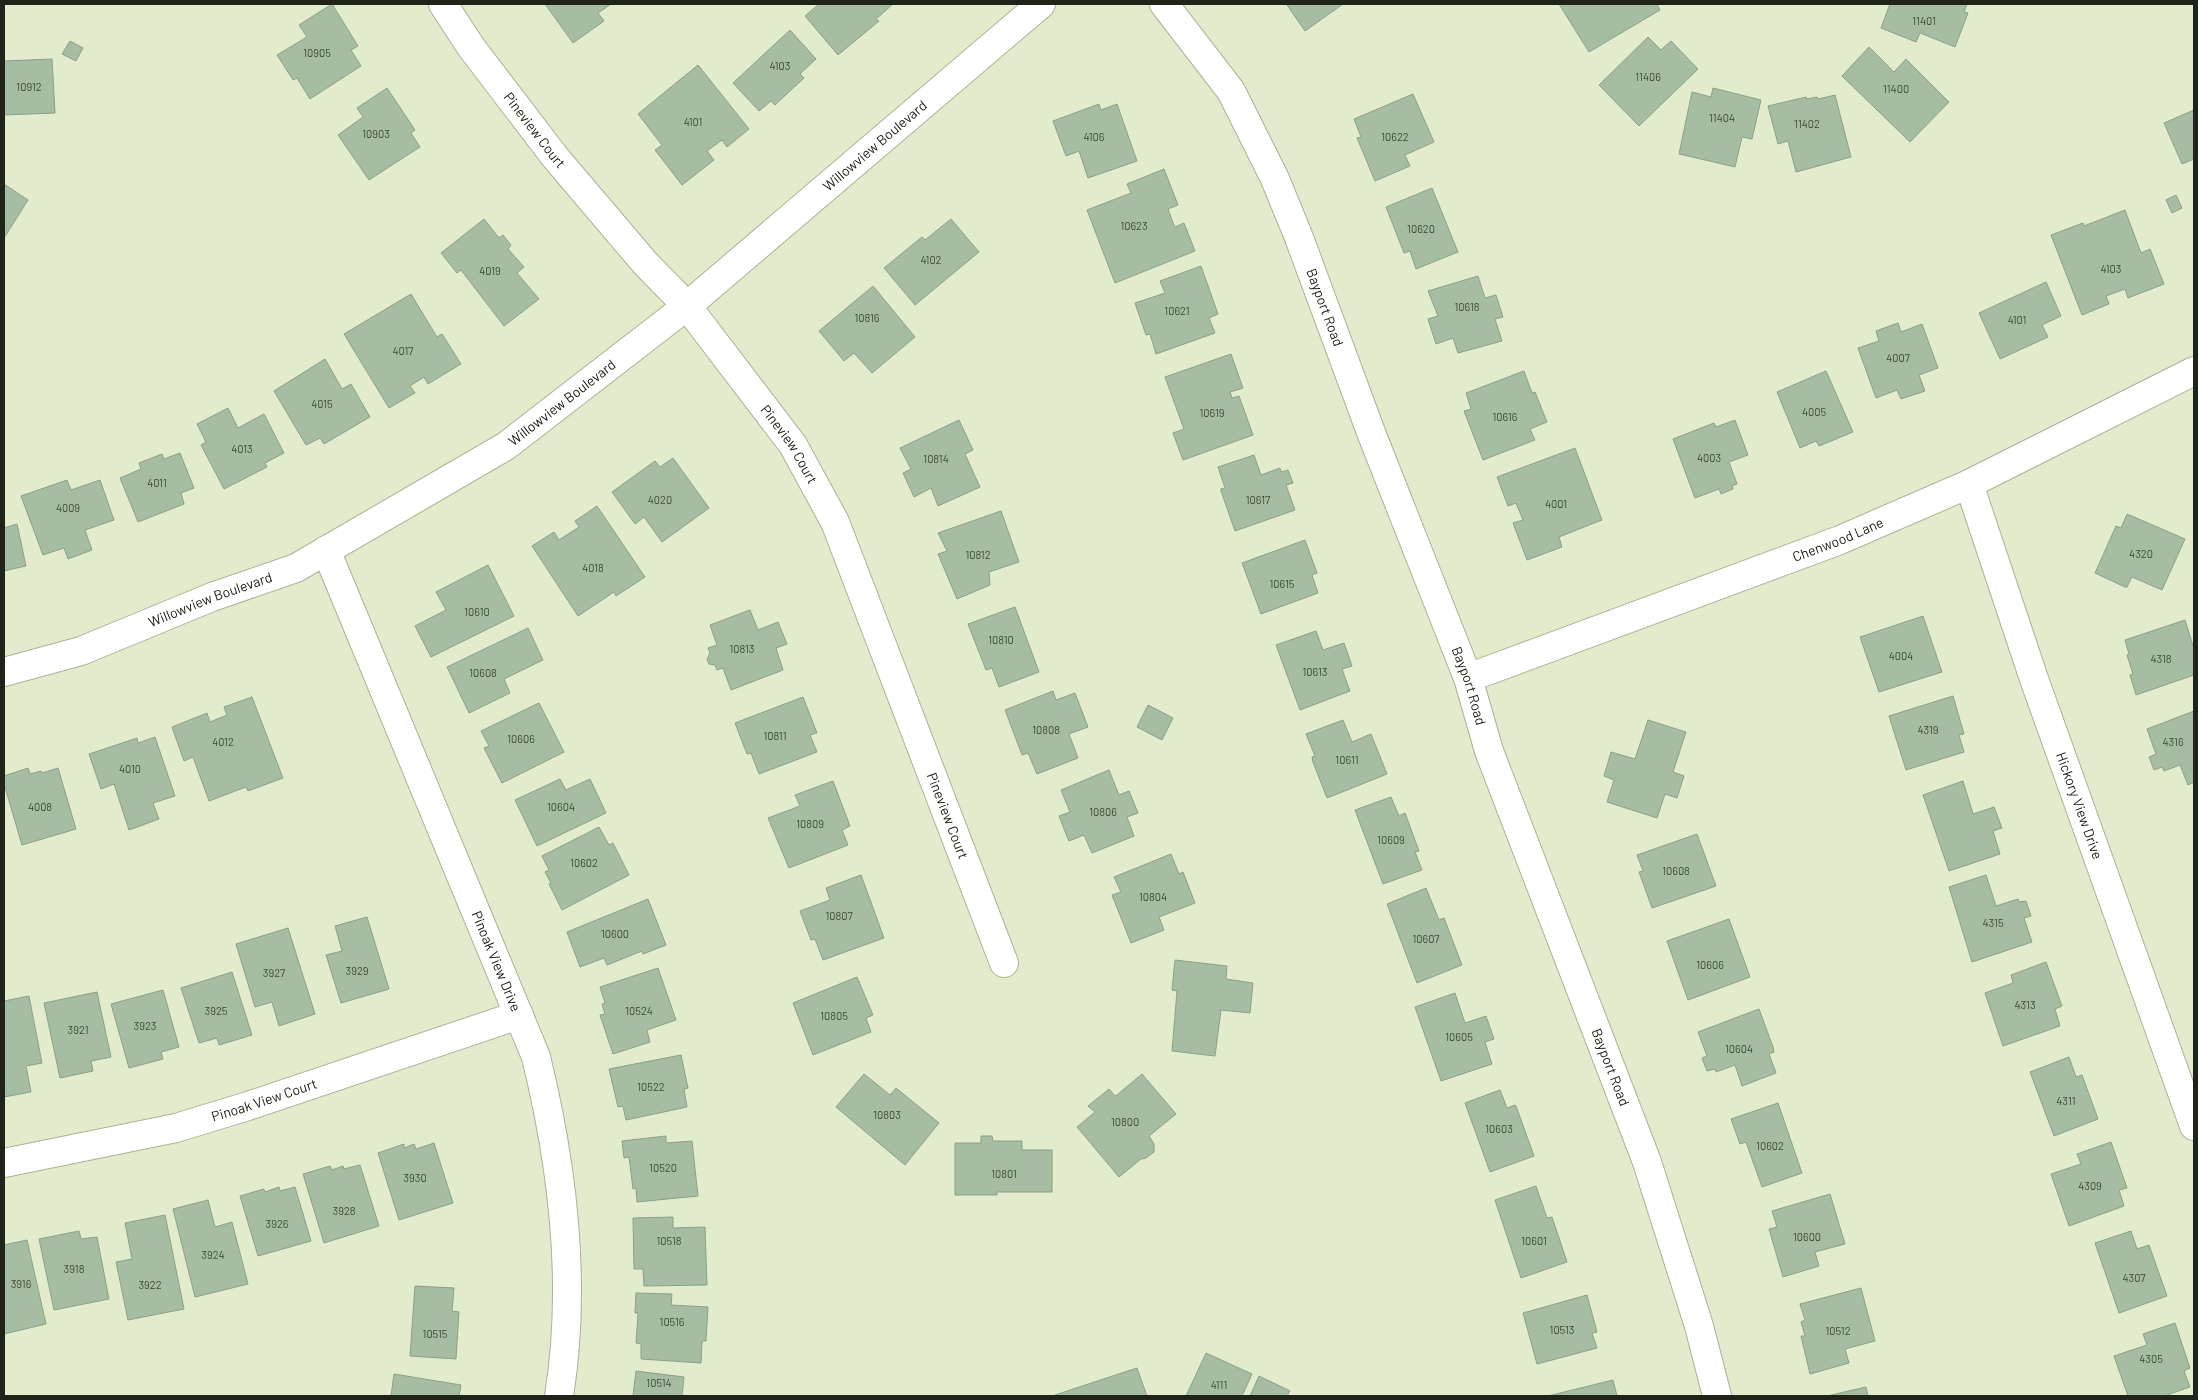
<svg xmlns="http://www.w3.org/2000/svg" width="2198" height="1400" viewBox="0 0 2198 1400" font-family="Barlow,sans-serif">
  <rect width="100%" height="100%" fill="#e2ebcb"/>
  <path fill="#a6bda4" stroke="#8aa189" d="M332,4L358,46L351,50L361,66L310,99L297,78L293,80L277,55L307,37L299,25Z
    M545,4H611L598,13L604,21L573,43Z
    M819,4H893L876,19L879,21L838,55L805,16Z
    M1288,4H1343L1305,31L1287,5Z
    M1559,4H1657L1660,10L1589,52Z
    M1890,4H1967L1964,12L1968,13L1955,47L1920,33L1916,42L1881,28Z
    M790,30L816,59L800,74L804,78L775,105L771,101L759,111L733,83Z
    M1648,37L1661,50L1671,41L1698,69L1639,126L1599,85Z
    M70,41L83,48L76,61L62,54Z
    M1869,47L1894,72L1906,59L1949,102L1910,142L1842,76Z
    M52,59L55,113L4,115V61Z
    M698,65L749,129L727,147L722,140L707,151L714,160L682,185L655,150L662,145L638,114Z
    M387,88L415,130L411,133L420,147L369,180L338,135L363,117L357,108Z
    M1713,88L1761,100L1752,139L1742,137L1735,167L1679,154L1692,92L1711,97Z
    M1413,94L1434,142L1405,155L1410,166L1375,181L1357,138L1361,137L1354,119Z
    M1835,95L1851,157L1796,172L1788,141L1778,144L1768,106L1806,97L1807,99L1817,97L1818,99Z
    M1099,104L1101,110L1117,104L1137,161L1088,178L1079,151L1066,156L1053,121Z
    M2194,110V159L2182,164L2164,123Z
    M1164,169L1178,205L1168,209L1173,223L1175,227L1184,223L1195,251L1115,283L1087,210L1131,193L1127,184Z
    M4,184L28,200L4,238Z
    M1432,188L1458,252L1416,269L1410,251L1404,253L1386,207Z
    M2176,195L2182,208L2172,213L2166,200Z
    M2125,210L2141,253L2150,249L2164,284L2128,298L2125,289L2106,296L2109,304L2082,315L2051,235L2083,223L2084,226Z
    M484,219L499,238L503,235L511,245L508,249L524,267L517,273L539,299L504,326L461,270L457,273L441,253Z
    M951,219L979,252L915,305L884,268L922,237L925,240Z
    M1201,266L1218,314L1209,318L1215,333L1156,354L1150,334L1146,335L1135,303L1165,293L1160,281Z
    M1478,276L1485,298L1496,295L1503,317L1495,319L1502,341L1458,353L1453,338L1436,344L1428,319L1438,316L1428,291Z
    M2046,282L2061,316L2042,325L2048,337L2000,359L1979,313Z
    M873,286L915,337L872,373L854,353L844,361L819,331Z
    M411,294L437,337L442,334L461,364L428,384L424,377L410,386L415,393L389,408L344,334Z
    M1898,323L1901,332L1922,324L1938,368L1919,375L1925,391L1901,399L1897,390L1876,398L1858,348L1879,341L1876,331Z
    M1231,354L1243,388L1230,392L1232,398L1239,396L1253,435L1183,460L1173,433L1184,429L1165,377Z
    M325,359L342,389L351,384L370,417L324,444L320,438L306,445L274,391Z
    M1524,371L1532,393L1535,392L1547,422L1530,429L1535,440L1483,460L1464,411L1471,409L1466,393Z
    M1826,371L1853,432L1819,446L1816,441L1800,448L1777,392Z
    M228,408L238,428L264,414L284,453L265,463L267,467L224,489L201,445L206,442L197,424Z
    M959,420L973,450L965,454L980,487L938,506L931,488L914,497L903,473L911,469L900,448Z
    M1735,420L1748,455L1729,462L1737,484L1732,486L1733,489L1721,494L1719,489L1695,498L1673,439L1714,423L1716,427Z
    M1575,448L1602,520L1559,537L1562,547L1527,560L1513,523L1523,520L1516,503L1508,506L1497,477Z
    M180,453L194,488L181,493L184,504L138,522L120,478L141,469L139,463L162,454L164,459Z
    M1254,455L1261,475L1280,468L1281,472L1288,470L1293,483L1286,485L1295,510L1235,531L1221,491V489L1225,488L1218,467Z
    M673,458L709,508L662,542L644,517L635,524L612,492L655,461L660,467Z
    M67,480L71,490L100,480L114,520L85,530L92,550L68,559L64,548L43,555L21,496Z
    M597,506L645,577L616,596L614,592L578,616L532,546L554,532L559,540L579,527L575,521Z
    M1001,511L1019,562L989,572L990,585L957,599L938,554L947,551L938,533Z
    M2127,514L2185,539L2162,590L2132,577L2127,587H2125L2095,573L2116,526L2121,528Z
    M17,524L26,566L4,571V528Z
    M1305,540L1317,573L1312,575L1318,593L1261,614L1242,563Z
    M488,565L514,616L431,657L415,626L446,610L436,592Z
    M1015,607L1039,672L999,687L992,668L986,670L968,624Z
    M750,610L758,630L778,622L787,644L776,648L783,670L731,690L723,668L717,670L715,665L709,664L707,659L710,653L708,648L717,645L710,625Z
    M1923,616L1942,672L1879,692L1860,637Z
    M2185,620L2194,649V675L2136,695L2130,675L2133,674L2127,655L2129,654L2125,640Z
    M528,628L543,660L504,679L510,693L469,713L447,667Z
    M1316,631L1323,650L1344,643L1352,666L1342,669L1350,691L1300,710L1276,645Z
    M1053,691L1056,700L1075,693L1088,727L1069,734L1078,758L1037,774L1028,753L1022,755L1005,710Z
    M1953,696L1964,734L1959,735L1964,752L1906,770L1889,716Z
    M252,697L283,778L248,791L246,787L209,801L193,757L184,761L172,727L207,713L210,722L227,715L224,707Z
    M803,697L817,733L810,735L817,752L759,774L751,753L747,754L735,723Z
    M539,703L564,752L502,783L484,748L489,746L481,731Z
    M1148,705L1173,718L1162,740L1137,727Z
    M2194,711V782L2188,785L2180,765L2164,771L2162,767L2154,770L2149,757L2156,754L2147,729Z
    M1343,720L1352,742L1371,734L1387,774L1327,798L1313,762L1312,757L1315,756L1306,734Z
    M1648,720L1686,732L1673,772L1684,776L1677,798L1665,794L1657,818L1607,802L1614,780L1604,776L1611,752L1635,759Z
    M155,737L175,796L153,803L159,819L129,830L114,784L101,789L89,754L137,738L138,743Z
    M28,768L30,774L41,771L42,773L58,768L76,829L22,845L4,784V776Z
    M1109,770L1119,795L1129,791L1138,813L1127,817L1134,836L1092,853L1084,835L1069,841L1068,839L1059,816L1070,812L1061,790Z
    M560,779L566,790L590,779L606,813L537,846L515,800Z
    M833,781L850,826L842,830L848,845L789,868L768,818L800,806L795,795Z
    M1963,781L1973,814L1994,807L2002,828L1993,831L2000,854L1949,871L1923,795Z
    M1391,797L1399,816L1405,813L1419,851L1415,852L1422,870L1383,884L1355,810Z
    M599,827L609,845L613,843L629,875L562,910L549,884L551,883L545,872L549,870L542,856Z
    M1697,834L1716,886L1652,908L1639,872L1643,871L1637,855Z
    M1171,854L1179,874L1183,872L1195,903L1159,917L1164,930L1131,943L1112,895L1121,892L1114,877Z
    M861,875L884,938L823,960L815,939L811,940L800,911L830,900L826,888Z
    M1986,875L1996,906L2018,899L2019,902L2026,901L2031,916L2024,918L2032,942L1972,962L1949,887Z
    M1426,888L1439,920L1444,918L1462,965L1417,983L1387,904Z
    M648,899L666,945L643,954L642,951L607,965L604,958L580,967L567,932Z
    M367,917L389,989L341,1003L326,955L342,951L335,926Z
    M1729,919L1750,977L1688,1000L1667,941Z
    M288,928L315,1014L279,1026L272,1002L255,1007L236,944Z
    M1175,960L1227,966L1226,979L1253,983L1250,1013L1221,1010L1215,1056L1172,1051L1177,991L1172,990Z
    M2046,962L2062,1006L2055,1009L2060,1026L2003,1046L1985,993L2013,983L2011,975Z
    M658,968L676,1020L647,1030L650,1042L613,1054L600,1015L605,1014L602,1004L605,1003L600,987Z
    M232,972L252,1035L219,1045L217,1038L199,1043L181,988Z
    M857,977L873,1015L866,1018L871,1032L813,1055L793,1003Z
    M163,990L179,1047L161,1052L163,1059L129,1068L111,1004Z
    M97,992L111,1057L91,1061L93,1071L60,1078L44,1003Z
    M1455,993L1465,1023L1486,1016L1494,1039L1485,1042L1492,1064L1441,1081L1415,1007Z
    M29,996L42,1063L26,1066L31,1092L4,1097V1001Z
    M1759,1009L1773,1047L1774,1052L1769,1054L1776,1073L1742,1086L1735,1065L1716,1072L1715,1069L1707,1071L1702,1058L1707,1056L1698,1032Z
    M681,1055L688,1088L684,1089L687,1107L626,1120L623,1106L618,1107L609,1069Z
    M2069,1057L2076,1077L2082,1075L2098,1119L2054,1136L2030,1072Z
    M864,1074L890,1095L896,1088L939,1123L905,1165L836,1107Z
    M1142,1074L1176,1114L1149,1136L1154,1144V1152L1146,1158L1141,1159L1119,1177L1077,1127L1095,1112L1088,1106L1109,1089L1115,1096L1117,1095Z
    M1500,1090L1507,1108L1515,1105L1516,1106L1534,1156L1490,1172L1465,1103Z
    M1778,1103L1802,1173L1762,1187L1746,1142L1740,1144L1731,1119Z
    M666,1136V1143L692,1141L698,1196L637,1202L636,1188L633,1189L629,1157L624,1158L622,1141Z
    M981,1136H992L993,1141H1022V1150H1052V1192H997V1195H955V1143H981Z
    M2111,1142L2127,1188L2119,1190L2124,1206L2069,1226L2051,1174L2081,1164L2077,1154Z
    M434,1143L453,1203L399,1220L378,1153L404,1144V1148L414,1144L416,1149Z
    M360,1165L379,1226L324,1243L303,1174L330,1166L332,1170L343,1166L344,1169Z
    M1536,1186L1547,1218L1552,1217L1567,1262L1521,1278L1495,1200Z
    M279,1187L280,1191L295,1187L311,1241L258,1256L240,1196L264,1189L265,1192Z
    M1830,1194L1845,1244L1815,1252L1819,1266L1783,1277L1769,1229L1777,1227L1772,1211Z
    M208,1200L215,1227L232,1222L248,1284L195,1297L173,1209Z
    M165,1215L184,1309L128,1320L116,1262L132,1259L125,1223Z
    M673,1217V1228L705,1227L707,1285L644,1286L643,1269H634L633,1218Z
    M79,1231L81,1239L97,1237L109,1299L54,1310L39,1239Z
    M2131,1231L2137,1249L2149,1245L2167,1296L2119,1313L2095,1243Z
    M27,1240L46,1324L4,1334V1245Z
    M415,1286L454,1288L452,1311L459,1312L456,1359L410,1356Z
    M1861,1288L1875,1341L1845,1349L1849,1363L1810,1374L1801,1336H1805L1801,1322L1805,1320L1800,1304Z
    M636,1293L672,1294L671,1305L708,1307L706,1341H702L701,1363L641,1359V1344L636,1343L638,1313H635Z
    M1587,1295L1597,1332L1592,1333L1597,1348L1537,1364L1523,1313Z
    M2175,1323L2190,1368L2184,1371L2190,1387L2164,1396H2128L2114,1356L2147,1345L2143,1334Z
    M1206,1353L1252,1374L1242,1396H1186Z
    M1137,1368L1147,1396H1052Z
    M636,1371L684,1377L682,1396H633Z
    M394,1374L461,1385L459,1396H391Z
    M1259,1376L1290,1391L1287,1396H1250Z
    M1613,1380L1617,1396H1548Z
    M1866,1387L1868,1396H1827Z"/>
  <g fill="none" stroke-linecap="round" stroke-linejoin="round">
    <defs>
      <g id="minor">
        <path id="s1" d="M443,4L471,47L555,157L645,263L687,306L793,445L835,522L1004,963"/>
        <path id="s2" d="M1164,4L1231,91L1275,179L1298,235L1372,435L1468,678L1489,751L1647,1162L1699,1326L1717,1396"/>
        <path id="s3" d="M1969,484L2034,679L2194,1126"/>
        <path id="s4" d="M326,550L536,1057C563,1167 577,1284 559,1396"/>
        <path id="s5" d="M4,672L81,651L212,597L296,568L506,446L687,306L1041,4"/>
        <path id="s6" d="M1468,678L1840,540L1969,484L2194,371"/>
        <path id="s7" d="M4,1163L176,1128L248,1106L519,1015"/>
      </g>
    </defs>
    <use href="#minor" stroke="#aab394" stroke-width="30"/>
    <use href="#minor" stroke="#fff" stroke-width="28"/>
  </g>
  <g text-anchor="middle" stroke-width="4.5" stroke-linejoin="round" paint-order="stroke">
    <g font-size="11" fill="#424a3a">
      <text x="1924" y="25">11401</text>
      <text x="317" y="57">10905</text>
      <text x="780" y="70">4103</text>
      <text x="1648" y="81">11406</text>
      <text x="29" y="91">10912</text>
      <text x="1896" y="93">11400</text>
      <text x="1722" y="122">11404</text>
      <text x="693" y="126">4101</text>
      <text x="1807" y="128">11402</text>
      <text x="376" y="138">10903</text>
      <text x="1094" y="141">4106</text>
      <text x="1395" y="141">10622</text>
      <text x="1134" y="230">10623</text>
      <text x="1421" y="233">10620</text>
      <text x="931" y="264">4102</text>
      <text x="2111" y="273">4103</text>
      <text x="490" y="275">4019</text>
      <text x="1467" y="311">10618</text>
      <text x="1177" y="315">10621</text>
      <text x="867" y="322">10816</text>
      <text x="2017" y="324">4101</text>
      <text x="403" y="355">4017</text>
      <text x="1898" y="362">4007</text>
      <text x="322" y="408">4015</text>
      <text x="1814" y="416">4005</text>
      <text x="1212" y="417">10619</text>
      <text x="1505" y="421">10616</text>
      <text x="242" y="453">4013</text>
      <text x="1709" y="462">4003</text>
      <text x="936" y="463">10814</text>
      <text x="157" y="487">4011</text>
      <text x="660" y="504">4020</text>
      <text x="1258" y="504">10617</text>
      <text x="1556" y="508">4001</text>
      <text x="68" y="512">4009</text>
      <text x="2141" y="558">4320</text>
      <text x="978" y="559">10812</text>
      <text x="593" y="572">4018</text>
      <text x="1282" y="588">10615</text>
      <text x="477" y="616">10610</text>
      <text x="1001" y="644">10810</text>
      <text x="742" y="653">10813</text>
      <text x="1901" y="660">4004</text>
      <text x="2161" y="663">4318</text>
      <text x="1315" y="676">10613</text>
      <text x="483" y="677">10608</text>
      <text x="1046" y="734">10808</text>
      <text x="1928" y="734">4319</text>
      <text x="775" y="740">10811</text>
      <text x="521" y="743">10606</text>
      <text x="223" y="746">4012</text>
      <text x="2173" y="746">4316</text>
      <text x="1347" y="764">10611</text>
      <text x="130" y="773">4010</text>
      <text x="40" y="811">4008</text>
      <text x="561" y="811">10604</text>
      <text x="1103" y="816">10806</text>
      <text x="810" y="828">10809</text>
      <text x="1391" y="844">10609</text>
      <text x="584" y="867">10602</text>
      <text x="1676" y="875">10608</text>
      <text x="1153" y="901">10804</text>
      <text x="839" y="920">10807</text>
      <text x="1993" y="927">4315</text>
      <text x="615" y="938">10600</text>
      <text x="1426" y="943">10607</text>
      <text x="1710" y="969">10606</text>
      <text x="357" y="975">3929</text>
      <text x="274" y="977">3927</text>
      <text x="2025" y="1009">4313</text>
      <text x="216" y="1015">3925</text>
      <text x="639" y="1015">10524</text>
      <text x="834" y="1020">10805</text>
      <text x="145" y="1030">3923</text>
      <text x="78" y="1034">3921</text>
      <text x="1459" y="1041">10605</text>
      <text x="1739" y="1053">10604</text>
      <text x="651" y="1091">10522</text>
      <text x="2066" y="1105">4311</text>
      <text x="887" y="1119">10803</text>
      <text x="1125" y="1126">10800</text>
      <text x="1499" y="1133">10603</text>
      <text x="1770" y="1150">10602</text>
      <text x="663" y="1172">10520</text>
      <text x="1004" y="1178">10801</text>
      <text x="415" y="1182">3930</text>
      <text x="2090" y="1190">4309</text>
      <text x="344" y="1215">3928</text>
      <text x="277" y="1228">3926</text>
      <text x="1807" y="1241">10600</text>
      <text x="669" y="1245">10518</text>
      <text x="1534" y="1245">10601</text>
      <text x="213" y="1259">3924</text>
      <text x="74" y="1273">3918</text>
      <text x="2134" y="1282">4307</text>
      <text x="21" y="1288">3916</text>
      <text x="150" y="1289">3922</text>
      <text x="672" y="1326">10516</text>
      <text x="1562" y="1334">10513</text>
      <text x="1838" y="1335">10512</text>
      <text x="435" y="1338">10515</text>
      <text x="2151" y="1363">4305</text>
      <text x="659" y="1387">10514</text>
      <text x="1219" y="1389">4111</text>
    </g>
    <g font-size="14" fill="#202317" stroke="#fff">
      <text dy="5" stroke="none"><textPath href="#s1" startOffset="156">Pineview Court</textPath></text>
      <text dy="5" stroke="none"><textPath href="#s5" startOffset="1029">Willowview Boulevard</textPath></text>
      <text dy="5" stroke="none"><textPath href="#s2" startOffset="346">Bayport Road</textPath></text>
      <text dy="5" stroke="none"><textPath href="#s5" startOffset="624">Willowview Boulevard</textPath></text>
      <text dy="5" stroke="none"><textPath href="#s1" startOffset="561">Pineview Court</textPath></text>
      <text dy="5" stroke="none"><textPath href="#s6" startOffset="395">Chenwood Lane</textPath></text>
      <text dy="5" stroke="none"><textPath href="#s5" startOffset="219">Willowview Boulevard</textPath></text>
      <text dy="5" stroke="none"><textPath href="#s2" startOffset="751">Bayport Road</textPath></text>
      <text dy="5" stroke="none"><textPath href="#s3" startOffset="340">Hickory View Drive</textPath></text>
      <text dy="5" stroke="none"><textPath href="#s1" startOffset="966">Pineview Court</textPath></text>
      <text dy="5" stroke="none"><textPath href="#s4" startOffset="445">Pinoak View Drive</textPath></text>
      <text dy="5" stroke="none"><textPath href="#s2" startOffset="1158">Bayport Road</textPath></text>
      <text dy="5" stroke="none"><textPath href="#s7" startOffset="268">Pinoak View Court</textPath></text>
    </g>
  </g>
  <rect width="2198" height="1400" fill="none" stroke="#202317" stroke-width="10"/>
</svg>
